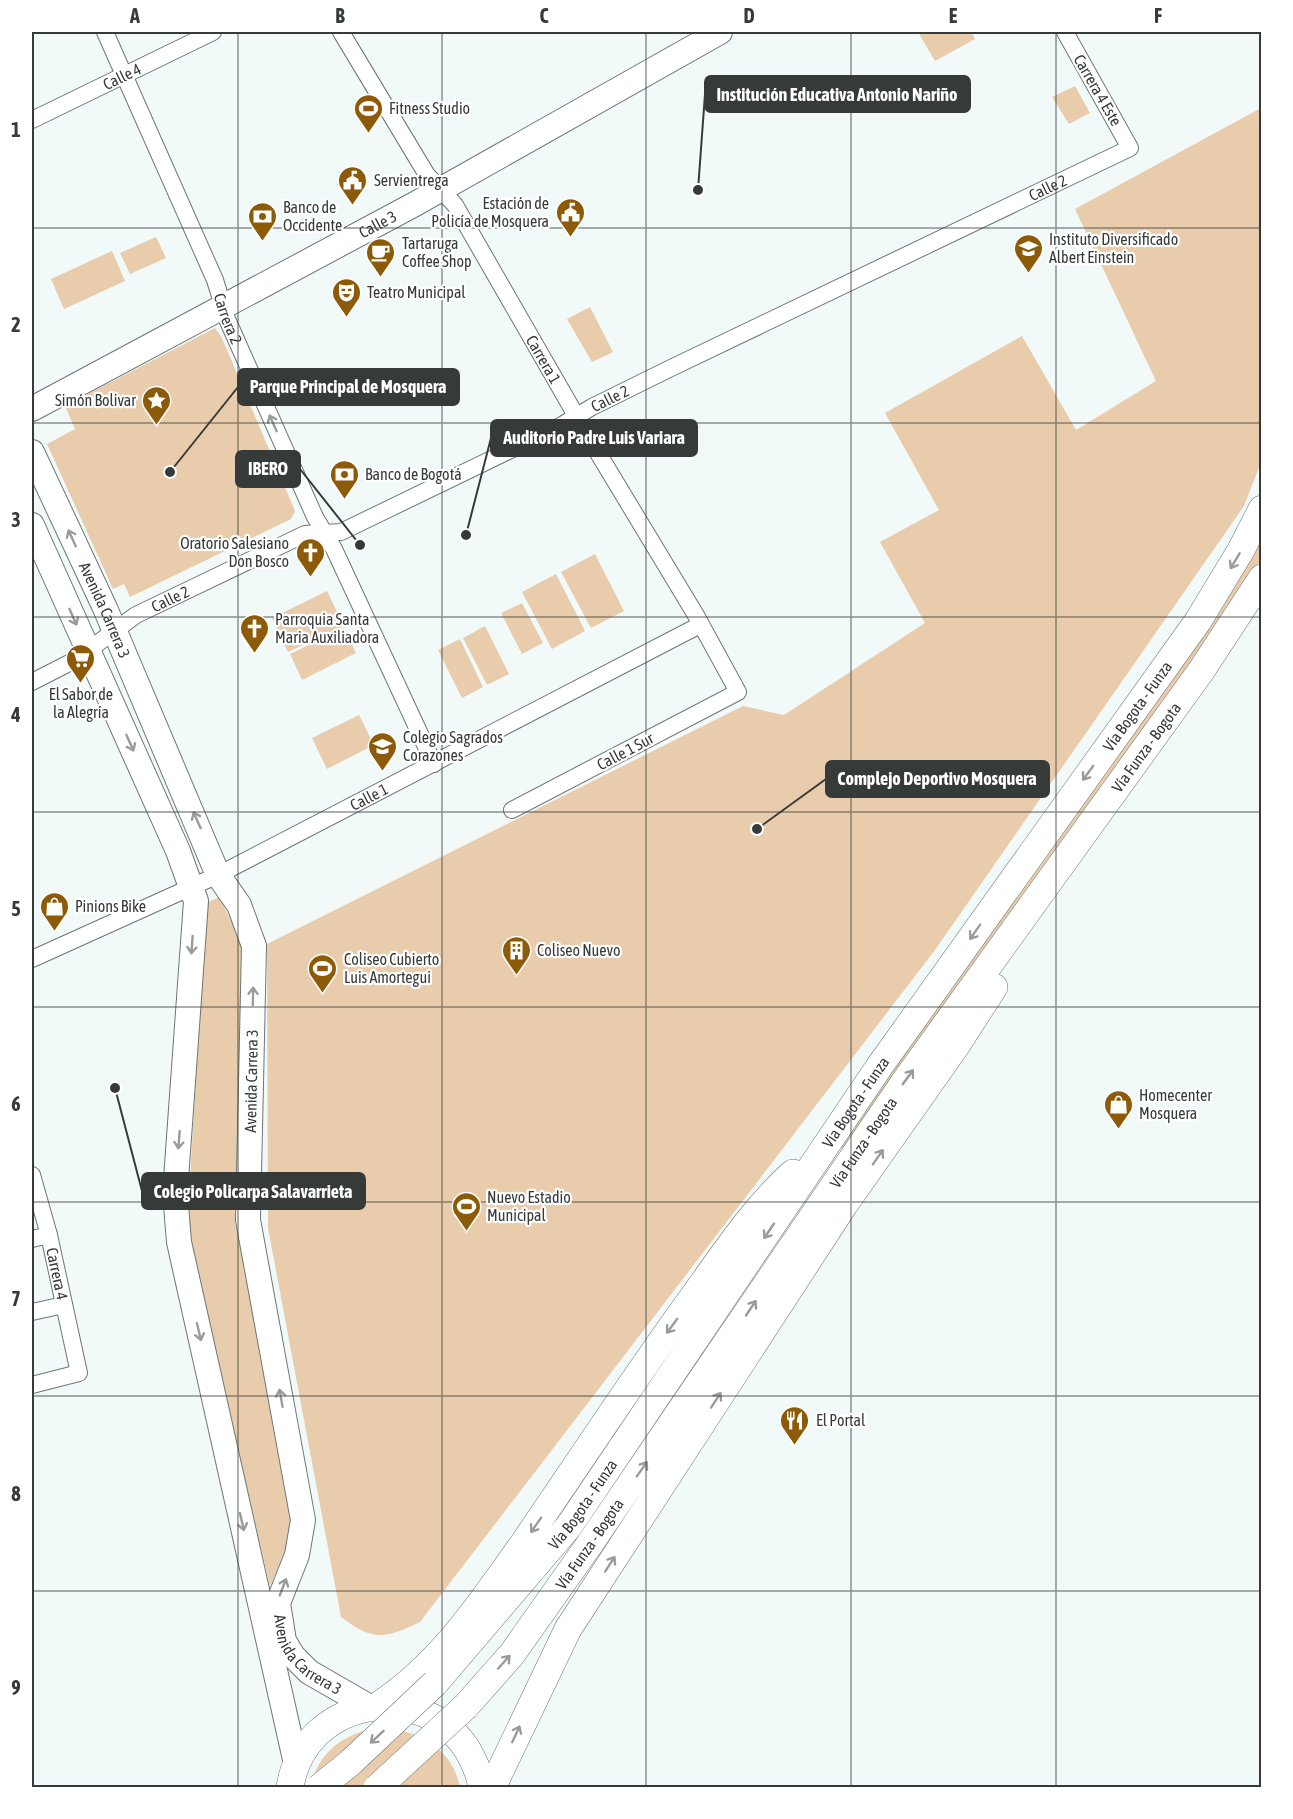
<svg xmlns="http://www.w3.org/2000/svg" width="1293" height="1819" viewBox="0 0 1293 1819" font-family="'Asap Condensed',sans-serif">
  <rect width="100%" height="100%" fill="#f1f9f9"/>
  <path fill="#e9ccab" d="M918,32H971L975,39L935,61Z
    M1075,86L1090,113L1069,124L1052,97Z
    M1261,108L1262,460L1244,506L935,950L420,1622C385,1639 372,1641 341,1617L268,1228L267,944L743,706L784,715L925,623L880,542L939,510L885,413L1022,336L1076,430L1156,381L1075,209Z
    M156,237L166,258L130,274L120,253Z
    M112,251L125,281L64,309L51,279Z
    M590,307L613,352L592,362L567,319Z
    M215,328L222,338L295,511L291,519L130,597L124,584L113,589L47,444L75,429L65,406Z
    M1261,538V560L1230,613L844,1150L837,1145L1217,616Z
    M595,554L624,611L591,628L561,572Z
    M556,574L585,631L552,649L522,592Z
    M327,591L344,626L288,652L272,618Z
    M522,603L543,643L522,654L501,613Z
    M485,626L509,674L487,685L463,638Z
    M344,628L356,653L302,680L290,654Z
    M460,639L483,687L462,698L438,650Z
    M359,715L374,745L327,769L312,738Z
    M219,897L245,949L235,1222L297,1523L270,1586L187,1231L206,903Z
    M377,1727C415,1729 452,1746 460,1787L309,1788C321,1750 339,1737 377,1727Z"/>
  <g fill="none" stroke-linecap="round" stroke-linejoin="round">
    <defs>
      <g id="minor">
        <path id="s1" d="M105,32L215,280L227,319L315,517L334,549L434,764"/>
        <path id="s2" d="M341,32L427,175L455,205L586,433L697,617L738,692L512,810"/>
        <path id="s3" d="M32,120L213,32"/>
        <path id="s4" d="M32,682L75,660L136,615L305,534L341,532L562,425L592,407L671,368L1130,148L1065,32"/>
        <path id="s5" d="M32,959L218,875L700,625"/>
        <path id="s6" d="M32,1175L49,1235L79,1373L32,1385"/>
        <path d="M32,1239L49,1235"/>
        <path d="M32,1312L64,1305"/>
      </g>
      <g id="secondary">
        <path id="s7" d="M32,409L415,204L720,32"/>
        <path id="s8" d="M32,452L105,608L218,875L239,905L254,946L248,1220L303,1520L297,1555L278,1603L284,1641L293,1656L309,1672L368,1706"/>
        <path d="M32,525L178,851L196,901L175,1193L179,1242L296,1764"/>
      </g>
      <g id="primary">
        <path id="s9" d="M435,1683L569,1526L879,1067L1198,621L1241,550L1262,509"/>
        <path d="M379,1705C441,1664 481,1603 523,1544C580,1461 634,1378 693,1297C724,1254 753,1209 793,1173"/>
        <path id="s10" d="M466,1706L512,1654L589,1545L903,1084L1201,671L1262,578"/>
        <path d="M290,1788C302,1700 420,1677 467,1749C474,1761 480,1774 482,1788"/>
        <path d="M492,1788L568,1629L844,1205L956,1046L994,987"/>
      </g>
    </defs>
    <use href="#minor" stroke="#6d7575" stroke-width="18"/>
    <use href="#secondary" stroke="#6d7575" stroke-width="26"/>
    <use href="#primary" stroke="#6d7575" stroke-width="28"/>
    <use href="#minor" stroke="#fff" stroke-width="16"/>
    <use href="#secondary" stroke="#fff" stroke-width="24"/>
    <use href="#primary" stroke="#fff" stroke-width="27"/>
    <defs>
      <path id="primary-bridge" d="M319,1788L351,1762L435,1683
        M377,1788L466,1706"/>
    </defs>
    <use href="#primary-bridge" stroke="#6d7575" stroke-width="28" stroke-linecap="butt"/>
    <use href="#primary-bridge" stroke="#fff" stroke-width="27"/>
  </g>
  <defs><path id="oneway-shaft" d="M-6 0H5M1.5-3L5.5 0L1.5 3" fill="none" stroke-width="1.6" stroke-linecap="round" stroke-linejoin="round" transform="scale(1.5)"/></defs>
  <g stroke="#9a9c9c">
    <use href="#oneway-shaft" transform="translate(273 423) rotate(-114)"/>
    <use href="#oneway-shaft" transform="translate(72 538) rotate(-115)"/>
    <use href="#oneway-shaft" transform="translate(1235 561) rotate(121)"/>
    <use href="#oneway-shaft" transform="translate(73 617) rotate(66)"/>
    <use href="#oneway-shaft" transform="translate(130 743) rotate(66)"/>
    <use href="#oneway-shaft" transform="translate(1088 773) rotate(126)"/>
    <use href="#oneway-shaft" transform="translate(197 820) rotate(-114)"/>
    <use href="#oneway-shaft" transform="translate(975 932) rotate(125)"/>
    <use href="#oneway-shaft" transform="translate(192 945) rotate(94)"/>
    <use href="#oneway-shaft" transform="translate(253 996) rotate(-89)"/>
    <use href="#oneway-shaft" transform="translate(908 1077) rotate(-54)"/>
    <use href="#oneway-shaft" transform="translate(179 1140) rotate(94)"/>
    <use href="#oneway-shaft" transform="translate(878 1157) rotate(-55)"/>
    <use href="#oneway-shaft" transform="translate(769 1231) rotate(124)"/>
    <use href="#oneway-shaft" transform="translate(751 1308) rotate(-56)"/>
    <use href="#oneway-shaft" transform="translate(672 1326) rotate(126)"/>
    <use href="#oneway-shaft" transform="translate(199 1332) rotate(77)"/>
    <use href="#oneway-shaft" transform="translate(281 1398) rotate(-100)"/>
    <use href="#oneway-shaft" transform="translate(716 1400) rotate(-57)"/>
    <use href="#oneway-shaft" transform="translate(642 1469) rotate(-55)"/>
    <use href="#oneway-shaft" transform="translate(242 1522) rotate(77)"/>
    <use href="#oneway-shaft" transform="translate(536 1525) rotate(125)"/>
    <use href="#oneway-shaft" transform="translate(610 1564) rotate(-57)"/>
    <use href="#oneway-shaft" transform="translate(283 1587) rotate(-69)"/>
    <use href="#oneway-shaft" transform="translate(504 1662) rotate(-48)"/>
    <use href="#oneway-shaft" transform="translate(516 1734) rotate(-65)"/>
    <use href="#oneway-shaft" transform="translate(377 1737) rotate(137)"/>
  </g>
  <path fill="none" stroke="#363a39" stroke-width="1.5" stroke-opacity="0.55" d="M238,32V1788M442,32V1788M646,32V1788M851,32V1788M1056,32V1788M32,228H1262M32,423H1262M32,617H1262M32,812H1262M32,1007H1262M32,1202H1262M32,1396H1262M32,1591H1262"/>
  <defs>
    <symbol id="stadium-pin" viewBox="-11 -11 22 30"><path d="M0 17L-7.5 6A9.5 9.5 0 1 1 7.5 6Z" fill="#8d5b07" stroke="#fff"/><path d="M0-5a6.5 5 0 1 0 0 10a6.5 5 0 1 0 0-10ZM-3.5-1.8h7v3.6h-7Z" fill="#fff"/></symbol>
    <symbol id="civic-pin" viewBox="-11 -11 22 30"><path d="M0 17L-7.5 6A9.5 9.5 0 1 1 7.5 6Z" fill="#8d5b07" stroke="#fff"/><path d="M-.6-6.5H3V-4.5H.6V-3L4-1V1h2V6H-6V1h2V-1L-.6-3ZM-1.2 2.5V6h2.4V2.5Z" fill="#fff"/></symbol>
    <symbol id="bank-pin" viewBox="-11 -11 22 30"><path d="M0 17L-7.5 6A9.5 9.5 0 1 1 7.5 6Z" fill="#8d5b07" stroke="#fff"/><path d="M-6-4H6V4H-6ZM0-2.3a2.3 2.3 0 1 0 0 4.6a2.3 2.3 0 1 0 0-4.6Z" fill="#fff"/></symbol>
    <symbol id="school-pin" viewBox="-11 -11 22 30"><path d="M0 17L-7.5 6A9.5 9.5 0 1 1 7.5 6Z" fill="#8d5b07" stroke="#fff"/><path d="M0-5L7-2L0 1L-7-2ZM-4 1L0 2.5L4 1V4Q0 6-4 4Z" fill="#fff"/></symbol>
    <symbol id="cafe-pin" viewBox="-11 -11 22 30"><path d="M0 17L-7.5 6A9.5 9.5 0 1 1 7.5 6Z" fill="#8d5b07" stroke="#fff"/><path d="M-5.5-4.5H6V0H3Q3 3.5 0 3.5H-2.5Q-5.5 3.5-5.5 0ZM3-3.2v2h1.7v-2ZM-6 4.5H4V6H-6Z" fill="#fff"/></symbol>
    <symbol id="theatre-pin" viewBox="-11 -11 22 30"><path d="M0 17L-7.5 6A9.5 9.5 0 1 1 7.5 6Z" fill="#8d5b07" stroke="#fff"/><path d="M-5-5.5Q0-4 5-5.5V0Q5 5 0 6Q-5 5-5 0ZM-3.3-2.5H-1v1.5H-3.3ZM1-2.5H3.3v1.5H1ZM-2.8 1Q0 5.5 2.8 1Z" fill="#fff"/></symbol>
    <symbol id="sight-pin" viewBox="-11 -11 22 30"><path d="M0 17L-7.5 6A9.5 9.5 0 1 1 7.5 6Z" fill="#8d5b07" stroke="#fff"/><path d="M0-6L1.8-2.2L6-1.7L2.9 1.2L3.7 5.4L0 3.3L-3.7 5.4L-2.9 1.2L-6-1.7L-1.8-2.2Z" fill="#fff"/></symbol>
    <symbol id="church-pin" viewBox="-11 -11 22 30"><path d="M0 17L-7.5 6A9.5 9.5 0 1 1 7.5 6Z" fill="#8d5b07" stroke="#fff"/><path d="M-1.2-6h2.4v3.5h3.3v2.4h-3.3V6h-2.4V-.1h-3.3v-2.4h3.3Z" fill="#fff"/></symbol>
    <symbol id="supermarket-pin" viewBox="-11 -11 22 30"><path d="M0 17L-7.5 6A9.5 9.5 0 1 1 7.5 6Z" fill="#8d5b07" stroke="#fff"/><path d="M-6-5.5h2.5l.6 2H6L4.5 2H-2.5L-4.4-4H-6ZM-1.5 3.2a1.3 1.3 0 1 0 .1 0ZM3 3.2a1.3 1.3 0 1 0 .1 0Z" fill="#fff"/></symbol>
    <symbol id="shop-pin" viewBox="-11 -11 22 30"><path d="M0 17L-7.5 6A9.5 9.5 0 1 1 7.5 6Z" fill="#8d5b07" stroke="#fff"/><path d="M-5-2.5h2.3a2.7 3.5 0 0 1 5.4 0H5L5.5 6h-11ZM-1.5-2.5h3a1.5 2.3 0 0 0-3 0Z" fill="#fff"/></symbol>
    <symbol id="building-pin" viewBox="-11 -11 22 30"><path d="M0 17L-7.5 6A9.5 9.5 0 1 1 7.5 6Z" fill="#8d5b07" stroke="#fff"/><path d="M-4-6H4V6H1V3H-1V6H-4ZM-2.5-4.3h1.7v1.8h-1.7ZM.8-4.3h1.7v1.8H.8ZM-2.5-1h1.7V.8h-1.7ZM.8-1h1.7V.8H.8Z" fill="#fff"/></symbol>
    <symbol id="restaurant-pin" viewBox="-11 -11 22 30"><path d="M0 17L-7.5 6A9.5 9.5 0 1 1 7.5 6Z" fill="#8d5b07" stroke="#fff"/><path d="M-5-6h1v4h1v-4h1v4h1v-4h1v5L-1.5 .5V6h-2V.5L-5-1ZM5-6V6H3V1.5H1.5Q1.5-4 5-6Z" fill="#fff"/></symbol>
  </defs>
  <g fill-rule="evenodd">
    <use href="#stadium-pin" x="352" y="92" width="33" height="45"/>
    <use href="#civic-pin" x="336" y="164" width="33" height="45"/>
    <use href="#civic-pin" x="554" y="196" width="33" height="45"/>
    <use href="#bank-pin" x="246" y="200" width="33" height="45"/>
    <use href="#school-pin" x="1012" y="232" width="33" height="45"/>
    <use href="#cafe-pin" x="364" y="236" width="33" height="45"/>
    <use href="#theatre-pin" x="330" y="276" width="33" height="45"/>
    <use href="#sight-pin" x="140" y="384" width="33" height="45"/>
    <use href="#bank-pin" x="328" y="458" width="33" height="45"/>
    <use href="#church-pin" x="294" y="536" width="33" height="45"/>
    <use href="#church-pin" x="238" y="612" width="33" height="45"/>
    <use href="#supermarket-pin" x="64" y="642" width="33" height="45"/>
    <use href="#school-pin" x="366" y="730" width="33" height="45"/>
    <use href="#shop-pin" x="38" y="890" width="33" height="45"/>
    <use href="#building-pin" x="500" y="934" width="33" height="45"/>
    <use href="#stadium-pin" x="306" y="952" width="33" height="45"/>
    <use href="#shop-pin" x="1102" y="1088" width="33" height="45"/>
    <use href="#stadium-pin" x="450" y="1190" width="33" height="45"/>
    <use href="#restaurant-pin" x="778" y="1404" width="33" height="45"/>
  </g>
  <g text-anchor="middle" stroke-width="4.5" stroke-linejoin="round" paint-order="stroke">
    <g font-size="16" fill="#363a39" stroke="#fff">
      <text dy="6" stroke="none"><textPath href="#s3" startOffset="100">Calle 4</textPath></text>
      <text transform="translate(1098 90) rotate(60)" y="6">Carrera 4 Este</text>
      <text dy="6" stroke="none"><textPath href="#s4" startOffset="1134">Calle 2</textPath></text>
      <text dy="6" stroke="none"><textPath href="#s7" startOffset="392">Calle 3</textPath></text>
      <text dy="6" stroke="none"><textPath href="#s1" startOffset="312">Carrera 2</textPath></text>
      <text dy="6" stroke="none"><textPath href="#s2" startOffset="386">Carrera 1</textPath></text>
      <text dy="6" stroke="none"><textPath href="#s4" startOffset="648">Calle 2</textPath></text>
      <text dy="6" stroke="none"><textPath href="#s4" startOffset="162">Calle 2</textPath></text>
      <text dy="6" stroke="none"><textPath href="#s8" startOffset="174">Avenida Carrera 3</textPath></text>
      <text dy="6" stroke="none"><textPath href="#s9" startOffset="1204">Vía Bogota - Funza</textPath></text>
      <text dy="6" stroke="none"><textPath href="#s10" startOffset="1176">Vía Funza - Bogota</textPath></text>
      <text transform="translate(625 751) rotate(-28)" y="6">Calle 1 Sur</text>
      <text dy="6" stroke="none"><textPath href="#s5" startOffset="374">Calle 1</textPath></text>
      <text transform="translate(251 1081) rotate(-89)" y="6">Avenida Carrera 3</text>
      <text dy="6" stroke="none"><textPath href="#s9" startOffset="718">Vía Bogota - Funza</textPath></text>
      <text dy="6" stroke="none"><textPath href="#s10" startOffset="690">Vía Funza - Bogota</textPath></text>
      <text dy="6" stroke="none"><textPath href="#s6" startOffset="102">Carrera 4</textPath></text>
      <text dy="6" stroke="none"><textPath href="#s9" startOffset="232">Vía Bogota - Funza</textPath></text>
      <text dy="6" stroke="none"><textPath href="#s10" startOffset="204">Vía Funza - Bogota</textPath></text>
      <text dy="6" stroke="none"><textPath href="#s8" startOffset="1272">Avenida Carrera 3</textPath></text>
    </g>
    <g font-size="16" fill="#363a39" stroke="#fff" text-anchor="start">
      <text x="389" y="114">Fitness Studio</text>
      <text x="374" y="186">Servientrega</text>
      <text x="549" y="209" text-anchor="end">Estación de<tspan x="549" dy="18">Policía de Mosquera</tspan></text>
      <text x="283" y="213">Banco de<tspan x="283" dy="18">Occidente</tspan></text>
      <text x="1049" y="245">Instituto Diversificado<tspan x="1049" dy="18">Albert Einstein</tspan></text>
      <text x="402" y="249">Tartaruga<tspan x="402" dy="18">Coffee Shop</tspan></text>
      <text x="367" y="298">Teatro Municipal</text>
      <text x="136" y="406" text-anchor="end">Simón Bolivar</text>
      <text x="365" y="480">Banco de Bogotá</text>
      <text x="289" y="549" text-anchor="end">Oratorio Salesiano<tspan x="289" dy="18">Don Bosco</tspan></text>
      <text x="275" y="625">Parroquia Santa<tspan x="275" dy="18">Maria Auxiliadora</tspan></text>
      <text x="81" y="700" text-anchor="middle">El Sabor de<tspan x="81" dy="18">la Alegría</tspan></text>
      <text x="403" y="743">Colegio Sagrados<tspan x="403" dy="18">Corazones</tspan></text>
      <text x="75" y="912">Pinions Bike</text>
      <text x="537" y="956">Coliseo Nuevo</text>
      <text x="344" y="965">Coliseo Cubierto<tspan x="344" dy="18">Luis Amortegui</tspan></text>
      <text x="1139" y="1101">Homecenter<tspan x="1139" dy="18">Mosquera</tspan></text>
      <text x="487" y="1203">Nuevo Estadio<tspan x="487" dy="18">Municipal</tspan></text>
      <text x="816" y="1426">El Portal</text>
    </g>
  </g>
  <path fill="none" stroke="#363a39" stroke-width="2" d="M698 190L705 94M170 472L238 387M466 535L491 438M360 545L300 469M757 829L826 779M115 1088L142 1191"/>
  <g fill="#363a39" stroke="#fff" stroke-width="2">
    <circle cx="698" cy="190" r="6"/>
    <circle cx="170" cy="472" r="6"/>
    <circle cx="466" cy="535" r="6"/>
    <circle cx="360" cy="545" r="6"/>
    <circle cx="757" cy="829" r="6"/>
    <circle cx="115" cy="1088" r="6"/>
  </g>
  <g fill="#363a39" stroke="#363a39" stroke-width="2">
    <rect x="705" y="76" width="265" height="36" rx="6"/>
    <rect x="238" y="369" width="221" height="36" rx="6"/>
    <rect x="491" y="420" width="206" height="36" rx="6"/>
    <rect x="236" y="451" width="64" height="36" rx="6"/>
    <rect x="826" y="761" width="223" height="36" rx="6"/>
    <rect x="142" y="1173" width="223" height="36" rx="6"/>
  </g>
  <g font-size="18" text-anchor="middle" font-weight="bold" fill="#fff">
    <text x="837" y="101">Institución Educativa Antonio Nariño</text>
    <text x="348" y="393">Parque Principal de Mosquera</text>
    <text x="594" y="444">Auditorio Padre Luis Variara</text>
    <text x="268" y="475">IBERO</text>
    <text x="937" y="785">Complejo Deportivo Mosquera</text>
    <text x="253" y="1198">Colegio Policarpa Salavarrieta</text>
  </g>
  <rect width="1293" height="1819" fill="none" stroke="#ffffff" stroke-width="66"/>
  <rect x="33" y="33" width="1227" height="1753" fill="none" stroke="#363a39" stroke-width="2"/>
  <g font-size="20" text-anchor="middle" font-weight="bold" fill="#363a39">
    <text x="135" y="23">A</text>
    <text x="340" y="23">B</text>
    <text x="544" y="23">C</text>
    <text x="749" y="23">D</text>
    <text x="953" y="23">E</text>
    <text x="1158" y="23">F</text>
    <text x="16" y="137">1</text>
    <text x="16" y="332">2</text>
    <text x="16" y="527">3</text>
    <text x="16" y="722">4</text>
    <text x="16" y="916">5</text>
    <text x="16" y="1111">6</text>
    <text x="16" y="1306">7</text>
    <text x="16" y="1501">8</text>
    <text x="16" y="1695">9</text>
  </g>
</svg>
